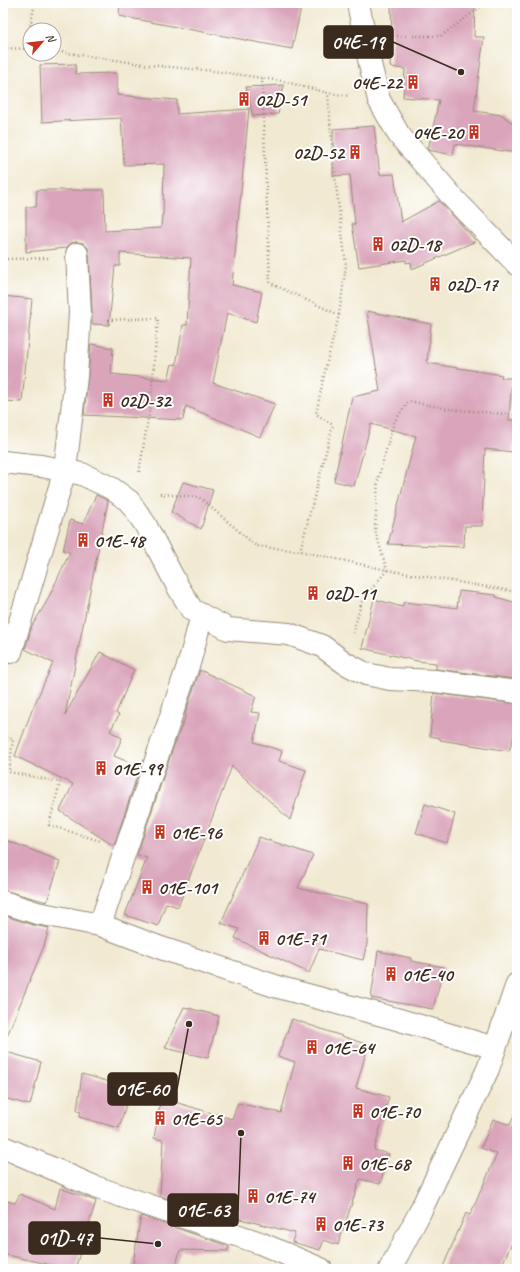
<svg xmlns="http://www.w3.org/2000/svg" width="520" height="1272" viewBox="0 0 520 1272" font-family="Caveat,sans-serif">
  <rect width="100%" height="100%" fill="#fff"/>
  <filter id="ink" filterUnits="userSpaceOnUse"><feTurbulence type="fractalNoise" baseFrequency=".025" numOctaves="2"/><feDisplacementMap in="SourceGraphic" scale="8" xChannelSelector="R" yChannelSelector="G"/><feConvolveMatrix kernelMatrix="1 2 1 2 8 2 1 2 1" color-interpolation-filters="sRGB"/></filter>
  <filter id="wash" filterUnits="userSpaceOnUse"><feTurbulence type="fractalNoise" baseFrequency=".012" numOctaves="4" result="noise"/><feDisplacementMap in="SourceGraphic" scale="16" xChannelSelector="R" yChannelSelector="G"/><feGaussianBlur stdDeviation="0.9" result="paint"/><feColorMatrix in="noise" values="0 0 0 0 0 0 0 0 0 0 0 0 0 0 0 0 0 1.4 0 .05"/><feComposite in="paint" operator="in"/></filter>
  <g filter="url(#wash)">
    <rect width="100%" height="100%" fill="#f1e9d1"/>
    <g id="blocks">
      <path fill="#daa5bb" d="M120,3H302L292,49L119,16Z
        M391,3L475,4L474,37H484L474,111L502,115L514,124L517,141V153L455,144L453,155L428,150L439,100L403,97L405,69L390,67L392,41Z
        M75,64L76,74L117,73V95L177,100V114L249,109L232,285L262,292L256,322L227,313L213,383L275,404L260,437L186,406L183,420L84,415L91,344L113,348L111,374L168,380L172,364L176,365L183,325H187L191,258L120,253V266H115L109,325L92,324V312L89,253L88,248L83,243L76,242L71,243L66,248L26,252V207H36L37,190H104L105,231L161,228L162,215H163L164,164L124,165L121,118L42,122L40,65Z
        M284,85L278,114L253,116L246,87Z
        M374,126L380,175L394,174L401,222L439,201L476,241L412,269L411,262L406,263V260L359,267L352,224H355L350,175L333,176V129Z
        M3,296L32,299L22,402L3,401Z
        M367,311L431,324L427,363L502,375L501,378H512L509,420H516L513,452L485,449L482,526H465L464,547L388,544L416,436L371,424L354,486L334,481L352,397L380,391Z
        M183,482L213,490L201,529L171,512Z
        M96,495L108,501L65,715L100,652L134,670L116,713L119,715L110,731L122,738L114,756L140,767L114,846L60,811L73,784L15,756L32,710L53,663L25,649L32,626L47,601L70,552L63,551L70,520L83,524Z
        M459,591L496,595V597L517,603V679L436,669V663L417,661L362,648L374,599L402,607L404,602L457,608Z
        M200,670L256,696L251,712L260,713L254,742L282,751L279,761L306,770L290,820L232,766L178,907L166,903L158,926L125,915L147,858L137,855L172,751L186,715L185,714Z
        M434,693L517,704V726L509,751L440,740V738L430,736Z
        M425,804L455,814L447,843L416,833Z
        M259,837L313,855L298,888L368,904L367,944L363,960L319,949L309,973L235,938L239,929L221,923Z
        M3,839L60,861L47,902L3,890Z
        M3,915L33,925L49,928L44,946L4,1043Z
        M378,951L411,958V961L444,967L433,1009L371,998Z
        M184,1007L219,1016L208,1058L165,1048Z
        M292,1019L368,1045L356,1088L389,1097L374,1150L389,1154L380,1184L360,1179L338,1245L324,1240L320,1250L292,1242L295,1233L190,1206L160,1196L163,1140L154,1138L161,1098L232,1119L238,1103L281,1113L295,1062L278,1056Z
        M3,1051L41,1062L30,1105L3,1098Z
        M82,1074L131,1088L119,1128L79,1117L81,1112L77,1111Z
        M517,1109V1232L500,1269H442L466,1213L470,1215L497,1154L481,1148L493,1119L510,1125Z
        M60,1188L96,1201L75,1269H69L3,1254V1200L15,1203L20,1194L55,1209Z
        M141,1216L229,1246L228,1251L180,1250L175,1269H132Z"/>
    </g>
  </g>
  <g filter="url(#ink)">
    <use href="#blocks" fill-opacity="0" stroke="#968a78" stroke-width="1"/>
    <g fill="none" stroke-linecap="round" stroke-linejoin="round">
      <defs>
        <path id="minor" d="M358,3L370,64L379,100L399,135L455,200L517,264
          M3,462L41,466L82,474L111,488L129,501L145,524L178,587L192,610L228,629L289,634L322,646L345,663L366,674L390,679L435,681L517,692
          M11,652L65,470L76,377L80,313L77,254
          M3,902L37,913L100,925L161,948L278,987L393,1018L495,1048
          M100,925L190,660L202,615
          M3,1147L95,1187L260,1243L321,1269
          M390,1269L419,1214L488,1069L517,984"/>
      </defs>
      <use href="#minor" stroke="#968a78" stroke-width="24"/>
      <path stroke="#968a78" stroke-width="2.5" stroke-dasharray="1 3" stroke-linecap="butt" d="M393,36H441L486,3
        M3,48L30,49
        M25,49L35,3
        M54,51L149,65L214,71L282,81L328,93L349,96
        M262,78L270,283L339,315
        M3,259L48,258
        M108,320L158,318L150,407L139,473
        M160,494L199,497L256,546L300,551L387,570L517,592
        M300,551L333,425L316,414L326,366L339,315L346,265L333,160L328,93
        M353,633L362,601L387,570L375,530L378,479L394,422L409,401L448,409L517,415
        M3,688L5,678
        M3,736L13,739L9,772L60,782L49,825L100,841"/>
      <use href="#minor" stroke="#fff" stroke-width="22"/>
    </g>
  </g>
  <defs>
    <symbol id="building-bare" viewBox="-9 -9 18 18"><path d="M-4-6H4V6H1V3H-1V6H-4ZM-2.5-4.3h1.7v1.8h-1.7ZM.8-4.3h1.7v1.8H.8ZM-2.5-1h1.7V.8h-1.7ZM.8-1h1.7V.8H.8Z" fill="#c8321e" stroke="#fff" stroke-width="2.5" paint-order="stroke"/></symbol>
  </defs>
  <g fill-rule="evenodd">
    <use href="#building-bare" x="403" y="72" width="20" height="20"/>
    <use href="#building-bare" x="234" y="89" width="20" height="20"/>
    <use href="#building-bare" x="464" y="122" width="20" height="20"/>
    <use href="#building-bare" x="345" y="142" width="20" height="20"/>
    <use href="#building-bare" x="368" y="234" width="20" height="20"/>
    <use href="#building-bare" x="425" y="274" width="20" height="20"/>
    <use href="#building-bare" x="98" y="390" width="20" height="20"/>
    <use href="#building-bare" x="73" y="530" width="20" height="20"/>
    <use href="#building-bare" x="303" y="583" width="20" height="20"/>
    <use href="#building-bare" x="91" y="758" width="20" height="20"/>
    <use href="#building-bare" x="150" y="822" width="20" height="20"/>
    <use href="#building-bare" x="137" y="877" width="20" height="20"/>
    <use href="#building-bare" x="254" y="928" width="20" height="20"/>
    <use href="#building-bare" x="381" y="964" width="20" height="20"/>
    <use href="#building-bare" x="302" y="1037" width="20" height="20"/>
    <use href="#building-bare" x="348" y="1101" width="20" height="20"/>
    <use href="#building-bare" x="150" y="1108" width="20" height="20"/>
    <use href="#building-bare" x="338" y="1153" width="20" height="20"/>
    <use href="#building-bare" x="243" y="1186" width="20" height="20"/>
    <use href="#building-bare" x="311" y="1214" width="20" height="20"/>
  </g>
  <g text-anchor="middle" stroke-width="4" stroke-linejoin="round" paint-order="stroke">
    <g font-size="19" font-weight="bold" fill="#3b2a1e" stroke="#fff" text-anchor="start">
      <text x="402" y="89" text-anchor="end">04E-22</text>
      <text x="255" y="106">02D-51</text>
      <text x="463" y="139" text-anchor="end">04E-20</text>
      <text x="344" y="159" text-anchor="end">02D-52</text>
      <text x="389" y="251">02D-18</text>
      <text x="446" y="291">02D-17</text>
      <text x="119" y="407">02D-32</text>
      <text x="94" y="547">01E-48</text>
      <text x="324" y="600">02D-11</text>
      <text x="112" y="775">01E-99</text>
      <text x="171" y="839">01E-96</text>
      <text x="158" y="894">01E-101</text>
      <text x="275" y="945">01E-71</text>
      <text x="402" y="981">01E-40</text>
      <text x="323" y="1054">01E-64</text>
      <text x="369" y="1118">01E-70</text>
      <text x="171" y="1125">01E-65</text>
      <text x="359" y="1170">01E-68</text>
      <text x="264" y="1203">01E-74</text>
      <text x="332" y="1231">01E-73</text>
    </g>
  </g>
  <path fill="none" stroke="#3b2a1e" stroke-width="1.5" d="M461 72L393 42M189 1024L177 1089M241 1133L238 1210M158 1244L100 1238"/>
  <g fill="#3b2a1e" stroke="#fff" stroke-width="1.5">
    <circle cx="461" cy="72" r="4"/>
    <circle cx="189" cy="1024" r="4"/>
    <circle cx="241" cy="1133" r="4"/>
    <circle cx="158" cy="1244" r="4"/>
  </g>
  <g fill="#3b2a1e" stroke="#3b2a1e" stroke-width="1.5">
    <rect x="324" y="26" width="69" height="32" rx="4"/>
    <rect x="108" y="1073" width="69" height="32" rx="4"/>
    <rect x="168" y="1194" width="70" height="32" rx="4"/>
    <rect x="29" y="1222" width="71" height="32" rx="4"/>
  </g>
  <g font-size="20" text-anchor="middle" font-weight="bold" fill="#fff">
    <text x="358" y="49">04E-19</text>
    <text x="142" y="1096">01E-60</text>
    <text x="203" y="1217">01E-63</text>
    <text x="65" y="1245">01D-47</text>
  </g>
  <rect width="520" height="1272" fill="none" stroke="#fff" stroke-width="16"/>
  <g transform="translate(42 42) rotate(62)"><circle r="19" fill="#ffffff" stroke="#b1aaa5"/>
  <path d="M0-3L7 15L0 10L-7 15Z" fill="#c8321e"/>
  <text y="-6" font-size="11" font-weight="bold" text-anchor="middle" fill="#3b2a1e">N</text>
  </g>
</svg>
